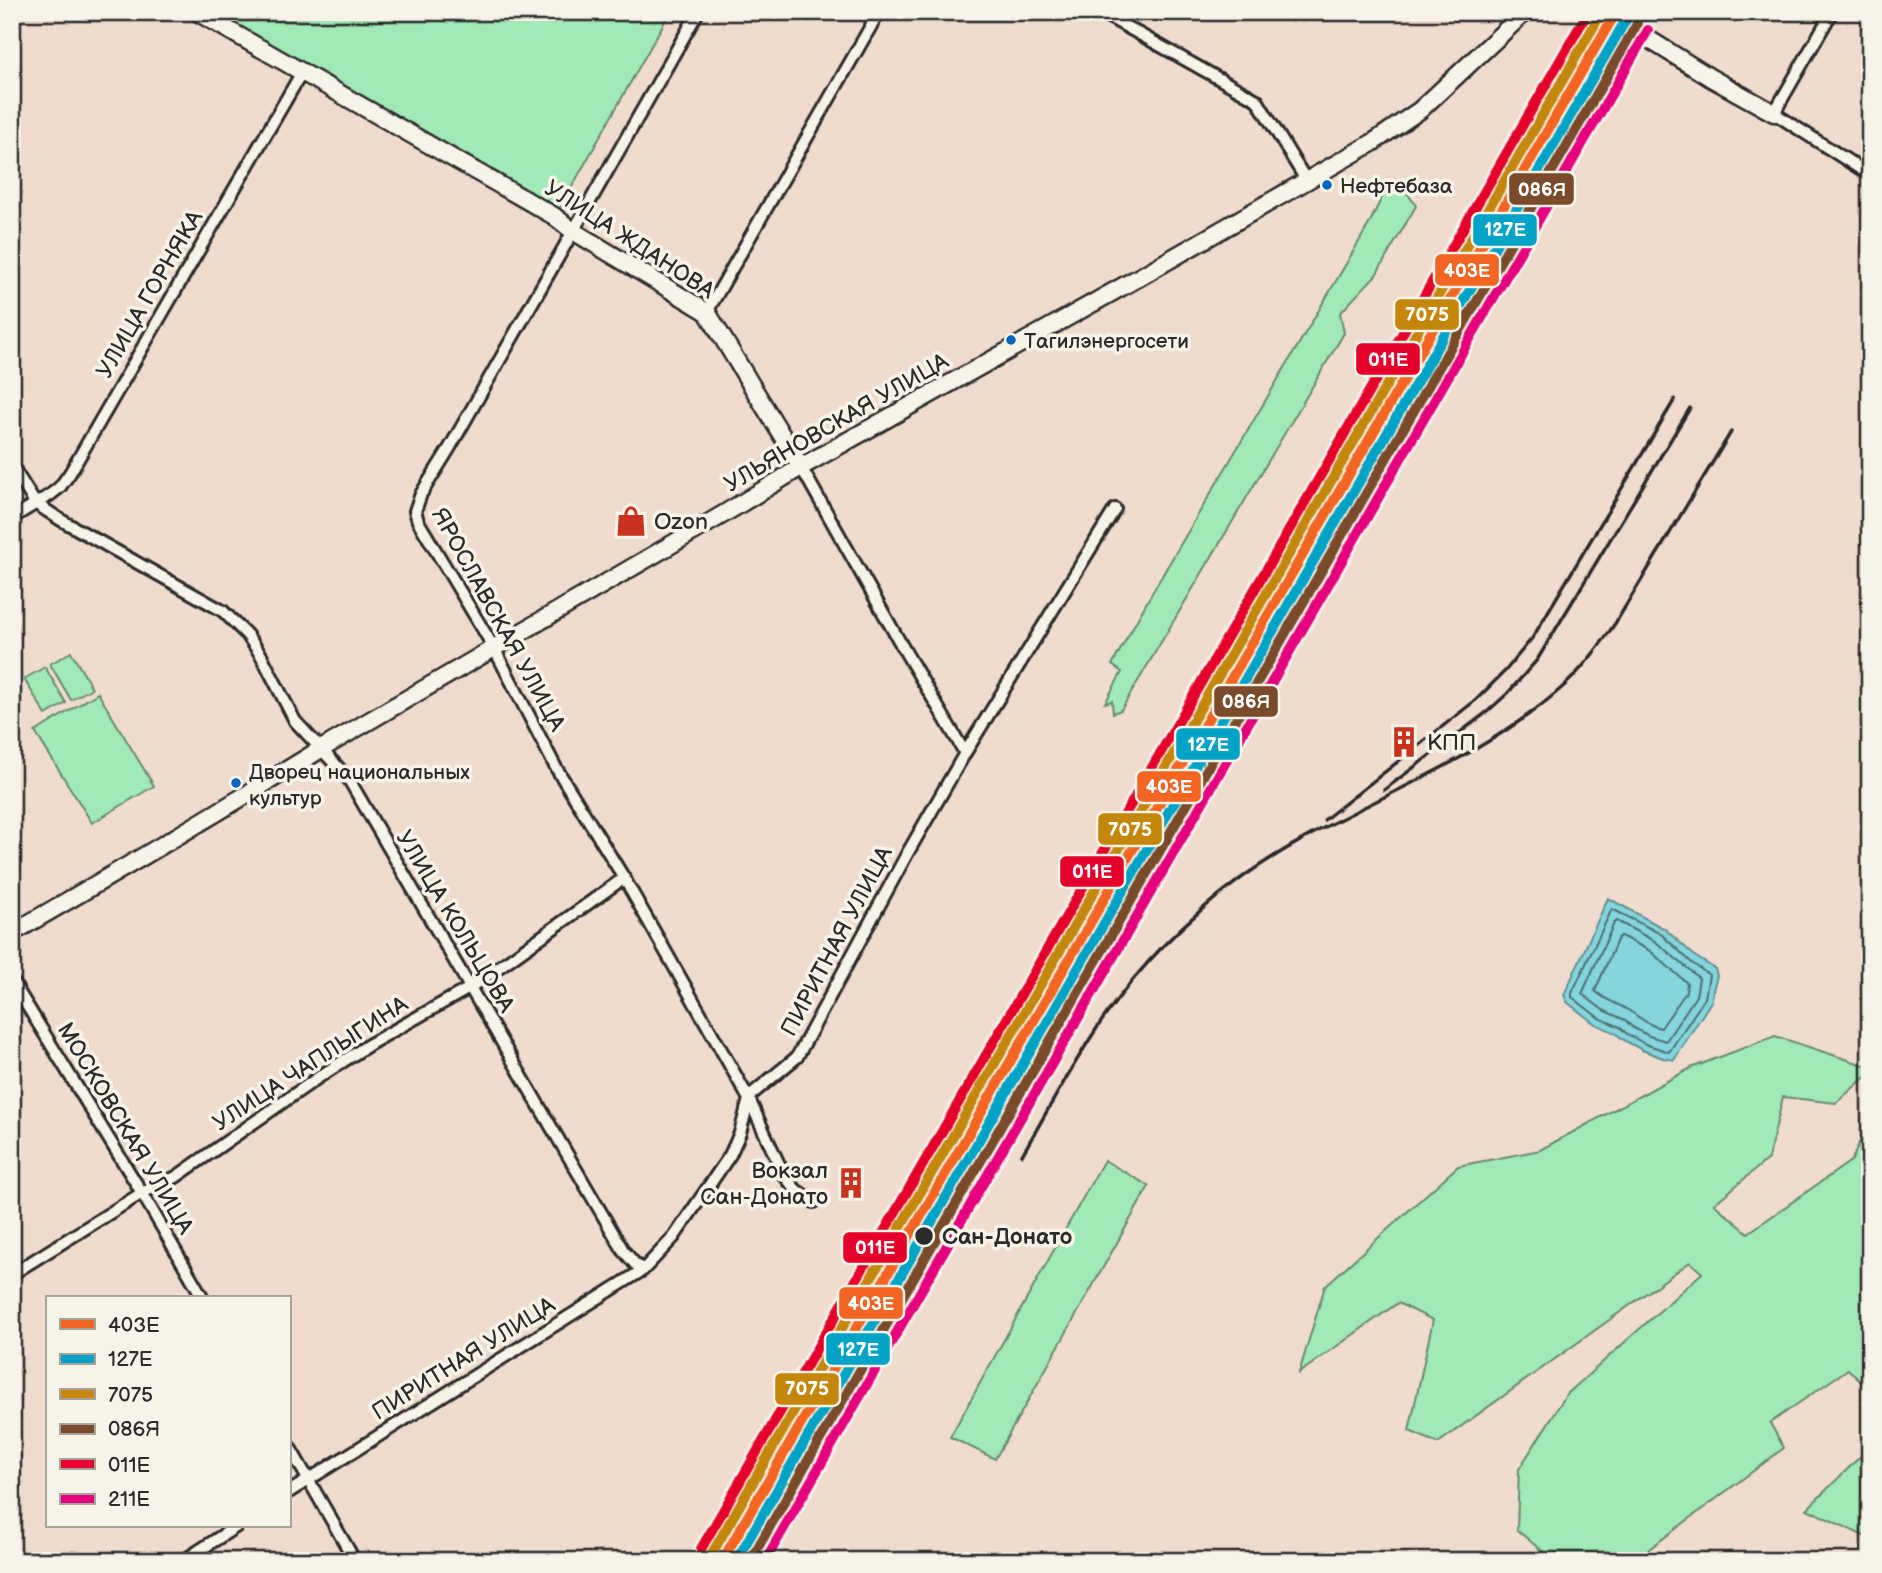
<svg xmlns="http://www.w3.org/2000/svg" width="1882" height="1573" viewBox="0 0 1882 1573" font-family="'Balsamiq Sans',sans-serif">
  <rect width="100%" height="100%" fill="#f0dccf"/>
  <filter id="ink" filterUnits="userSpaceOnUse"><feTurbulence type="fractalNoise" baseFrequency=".0143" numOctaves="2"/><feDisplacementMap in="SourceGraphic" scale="14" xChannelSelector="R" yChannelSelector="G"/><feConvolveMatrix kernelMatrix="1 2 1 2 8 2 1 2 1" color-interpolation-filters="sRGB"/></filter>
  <g filter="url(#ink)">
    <path fill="#a1e9b6" stroke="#668a70" stroke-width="2" d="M215,12H670L559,210Z
      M1398,188L1408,194L1416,206L1376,275L1340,313L1344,333L1121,710L1113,713L1112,701L1105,703L1122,672L1112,665L1153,591L1346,264L1369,224L1386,189Z
      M71,652L92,688L71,700L50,664Z
      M45,667L66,703L46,715L24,679Z
      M98,693L154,786L92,823L35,732Z
      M1775,1036L1870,1067V1073L1836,1103L1783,1097L1768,1159L1714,1204L1748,1233L1852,1160L1870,1117V1381L1864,1385L1848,1369L1770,1423L1784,1448L1633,1561H1554L1517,1530L1519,1469L1566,1395L1702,1273L1690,1262L1438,1443L1409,1431L1433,1320L1398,1303L1299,1373L1325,1286L1458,1166L1540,1150L1691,1068Z
      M1104,1160L1149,1186L995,1459L950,1437Z
      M1870,1447V1539L1807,1509Z"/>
    <path fill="#84d5dc" stroke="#609195" stroke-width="2" d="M1608,898L1665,929L1696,957L1715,969L1717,976L1713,990L1712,1000L1674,1060L1663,1058L1642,1050L1622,1039L1616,1033L1595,1024L1567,1002L1564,995Z"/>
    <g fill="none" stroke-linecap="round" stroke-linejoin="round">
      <path stroke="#4f6f72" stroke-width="2" d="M1612,909L1661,934L1692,963L1709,975L1705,998L1669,1052L1645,1044L1627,1034L1620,1027L1599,1018L1572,997V993Z
        M1617,921L1656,942L1699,978L1696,996L1666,1041L1649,1036L1632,1027L1625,1020L1603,1010L1582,994L1614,923Z
        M1621,936L1650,951L1687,983L1686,992L1661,1028C1649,1026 1641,1018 1631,1012C1619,1004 1606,1001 1595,991L1618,938Z"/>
      <defs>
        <path id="street" d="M698,12L449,449L421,494L415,511L418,521L494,648L555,766L624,878L749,1099L784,1175L796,1190L814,1202
          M1100,12L1257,100L1306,180
          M1832,12L1774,113L1870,175
          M707,312L879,12
          M12,466L35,503L61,520L223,611L247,635L261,655L295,721L348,778L623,1250L635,1264L643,1270
          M801,467L906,653L965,753
          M12,518L50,495L60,487L70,473L302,72
          M12,981L142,1193L203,1298
          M12,1274L142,1193L176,1177L319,1077L370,1044L471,987L624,878
          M289,1446L355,1561
          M289,1492L643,1270L674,1237L730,1155L740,1133L749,1099L752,1094L797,1057L907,854L965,753L1115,509
          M183,1561L237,1526"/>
        <path id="secondary" d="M197,12L554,216L573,231L707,312L801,467
          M1605,12L1711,78L1774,113
          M12,933C116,873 219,812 321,749L722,515L801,467L1143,275L1372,143L1420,110L1525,12"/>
      </defs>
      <use href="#street" stroke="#2b2b2b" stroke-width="16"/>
      <use href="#secondary" stroke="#2b2b2b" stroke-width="21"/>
      <use href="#street" stroke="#f7f3e8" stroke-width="10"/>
      <use href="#secondary" stroke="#f7f3e8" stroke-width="16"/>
      <path stroke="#2b2b2b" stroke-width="3.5" d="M1384,790L1487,712L1507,694L1537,660L1690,408
        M1324,820L1476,700L1506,670L1533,637L1675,399
        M1022,1155C1048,1110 1073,1063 1103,1019C1140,966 1187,918 1240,879C1342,805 1471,771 1566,684C1585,666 1601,644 1616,622L1731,432"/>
      <defs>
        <path id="rail-1" d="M722,1561L1616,12"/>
        <path id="rail-2" d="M736,1561L1627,18"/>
        <path id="rail-3" d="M711,1555L1602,12"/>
        <path id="rail-4" d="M750,1561L1637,24"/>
        <path id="rail-5" d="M701,1549L1588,12"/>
        <path id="rail-6" d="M765,1561L1648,30"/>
      </defs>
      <use href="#rail-1" stroke="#f7f3e8" stroke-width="16"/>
      <use href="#rail-2" stroke="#f7f3e8" stroke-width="16"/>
      <use href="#rail-3" stroke="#f7f3e8" stroke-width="16"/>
      <use href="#rail-4" stroke="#f7f3e8" stroke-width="16"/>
      <use href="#rail-5" stroke="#f7f3e8" stroke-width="16"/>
      <use href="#rail-6" stroke="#f7f3e8" stroke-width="16"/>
      <use href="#rail-1" stroke="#f26522" stroke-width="10"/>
      <use href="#rail-2" stroke="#02a3c6" stroke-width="10"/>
      <use href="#rail-3" stroke="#c4870b" stroke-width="10"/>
      <use href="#rail-4" stroke="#7a4b2a" stroke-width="10"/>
      <use href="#rail-5" stroke="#e4002b" stroke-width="10"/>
      <use href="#rail-6" stroke="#e5007d" stroke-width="10"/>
    </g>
  </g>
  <defs>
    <symbol id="shop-bare" viewBox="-9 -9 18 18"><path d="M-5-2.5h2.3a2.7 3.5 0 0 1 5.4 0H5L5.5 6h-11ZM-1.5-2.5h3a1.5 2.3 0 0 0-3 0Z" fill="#c8321e" stroke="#f7f3e8" stroke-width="2.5" paint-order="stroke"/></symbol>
    <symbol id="building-bare" viewBox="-9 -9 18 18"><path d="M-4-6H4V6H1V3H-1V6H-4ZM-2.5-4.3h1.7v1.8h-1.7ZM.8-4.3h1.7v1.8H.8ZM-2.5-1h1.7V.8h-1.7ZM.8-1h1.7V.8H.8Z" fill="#c8321e" stroke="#f7f3e8" stroke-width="2.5" paint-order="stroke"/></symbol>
  </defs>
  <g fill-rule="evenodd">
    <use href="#shop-bare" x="609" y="499" width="44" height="44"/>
    <use href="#building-bare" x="1382" y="720" width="44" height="44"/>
    <use href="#building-bare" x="829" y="1161" width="44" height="44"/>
  </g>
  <g fill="#0065bd" stroke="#f7f3e8" stroke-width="2.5">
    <circle cx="1327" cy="185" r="6"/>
    <circle cx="1011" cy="340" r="6"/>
    <circle cx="236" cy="783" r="6"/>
  </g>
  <circle fill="#2b2b2b" stroke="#f7f3e8" stroke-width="2.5" cx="924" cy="1236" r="10"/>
  <g text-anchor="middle" stroke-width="7" stroke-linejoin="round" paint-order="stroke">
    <g font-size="21" fill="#2b2b2b" stroke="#f7f3e8" text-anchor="start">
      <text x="1340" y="193">Нефтебаза</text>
      <text x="1024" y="348">Тагилэнергосети</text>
      <text x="249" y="779">Дворец национальных<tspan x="249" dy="26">культур</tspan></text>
    </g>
    <g font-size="23" fill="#2b2b2b" stroke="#f7f3e8">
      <text transform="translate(630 239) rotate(33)" y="8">УЛИЦА ЖДАНОВА</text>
      <text transform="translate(149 294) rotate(-60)" y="8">УЛИЦА ГОРНЯКА</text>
      <text transform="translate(836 422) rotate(-30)" y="8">УЛЬЯНОВСКАЯ УЛИЦА</text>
      <text transform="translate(499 619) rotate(61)" y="8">ЯРОСЛАВСКАЯ УЛИЦА</text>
      <text transform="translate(456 921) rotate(59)" y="8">УЛИЦА КОЛЬЦОВА</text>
      <text transform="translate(836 941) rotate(-62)" y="8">ПИРИТНАЯ УЛИЦА</text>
      <text transform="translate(310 1063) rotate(-33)" y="8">УЛИЦА ЧАПЛЫГИНА</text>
      <text transform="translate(126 1128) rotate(59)" y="8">МОСКОВСКАЯ УЛИЦА</text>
      <text transform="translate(463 1358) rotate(-32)" y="8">ПИРИТНАЯ УЛИЦА</text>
    </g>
    <g font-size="23" fill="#2b2b2b" stroke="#f7f3e8" text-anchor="start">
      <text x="654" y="529">Ozon</text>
      <text x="1427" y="750">КПП</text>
      <text x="828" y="1178" text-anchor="end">Вокзал<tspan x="828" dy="26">Сан-Донато</tspan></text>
    </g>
    <g font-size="23" font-weight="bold" fill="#2b2b2b" stroke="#f7f3e8" text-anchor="start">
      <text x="942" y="1244">Сан-Донато</text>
    </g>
  </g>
  <g stroke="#f7f3e8" stroke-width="2.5">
    <rect x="1508" y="172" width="67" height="34" rx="7" fill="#7a4b2a"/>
    <rect x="1472" y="213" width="66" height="34" rx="7" fill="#02a3c6"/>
    <rect x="1434" y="253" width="66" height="34" rx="7" fill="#f26522"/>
    <rect x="1394" y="298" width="66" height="33" rx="7" fill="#c4870b"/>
    <rect x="1355" y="342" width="66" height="34" rx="7" fill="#e4002b"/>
    <rect x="1213" y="685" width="66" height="33" rx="7" fill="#7a4b2a"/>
    <rect x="1175" y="727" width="66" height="34" rx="7" fill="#02a3c6"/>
    <rect x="1136" y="770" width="66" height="33" rx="7" fill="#f26522"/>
    <rect x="1097" y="812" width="66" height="34" rx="7" fill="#c4870b"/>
    <rect x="1059" y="855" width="66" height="33" rx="7" fill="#e4002b"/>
    <rect x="842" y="1231" width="66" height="33" rx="7" fill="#e4002b"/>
    <rect x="838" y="1286" width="66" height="34" rx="7" fill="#f26522"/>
    <rect x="825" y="1332" width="66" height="34" rx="7" fill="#02a3c6"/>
    <rect x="774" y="1372" width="66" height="34" rx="7" fill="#c4870b"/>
  </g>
  <g font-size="19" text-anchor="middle" font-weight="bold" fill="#fff">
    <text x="1542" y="196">086Я</text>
    <text x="1505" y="236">127Е</text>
    <text x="1467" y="277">403Е</text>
    <text x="1427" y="321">7075</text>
    <text x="1388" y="366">011Е</text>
    <text x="1246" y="708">086Я</text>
    <text x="1208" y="751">127Е</text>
    <text x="1169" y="793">403Е</text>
    <text x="1130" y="836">7075</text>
    <text x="1092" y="878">011Е</text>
    <text x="875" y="1254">011Е</text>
    <text x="871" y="1310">403Е</text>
    <text x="858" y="1356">127Е</text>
    <text x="807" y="1395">7075</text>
  </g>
  <rect width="1882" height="1573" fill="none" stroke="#f7f3e8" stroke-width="42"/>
  <rect x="21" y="21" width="1840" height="1531" fill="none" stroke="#2b2b2b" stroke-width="2.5" filter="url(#ink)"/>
  <rect x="46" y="1296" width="245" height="231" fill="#f7f3e8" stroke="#a5a39c" stroke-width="2"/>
  <rect x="60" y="1319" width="35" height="10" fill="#f26522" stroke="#a5a39c" stroke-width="2"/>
  <text x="108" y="1332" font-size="21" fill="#2b2b2b">403Е</text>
  <rect x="60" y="1354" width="35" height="10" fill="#02a3c6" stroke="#a5a39c" stroke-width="2"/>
  <text x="108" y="1366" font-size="21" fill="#2b2b2b">127Е</text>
  <rect x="60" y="1389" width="35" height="10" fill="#c4870b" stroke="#a5a39c" stroke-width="2"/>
  <text x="108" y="1402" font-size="21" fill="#2b2b2b">7075</text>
  <rect x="60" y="1424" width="35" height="10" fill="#7a4b2a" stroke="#a5a39c" stroke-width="2"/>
  <text x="108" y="1436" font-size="21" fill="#2b2b2b">086Я</text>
  <rect x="60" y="1459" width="35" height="10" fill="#e4002b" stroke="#a5a39c" stroke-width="2"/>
  <text x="108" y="1472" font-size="21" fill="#2b2b2b">011Е</text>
  <rect x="60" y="1494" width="35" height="10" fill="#e5007d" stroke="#a5a39c" stroke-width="2"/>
  <text x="108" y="1506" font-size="21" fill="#2b2b2b">211Е</text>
</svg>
